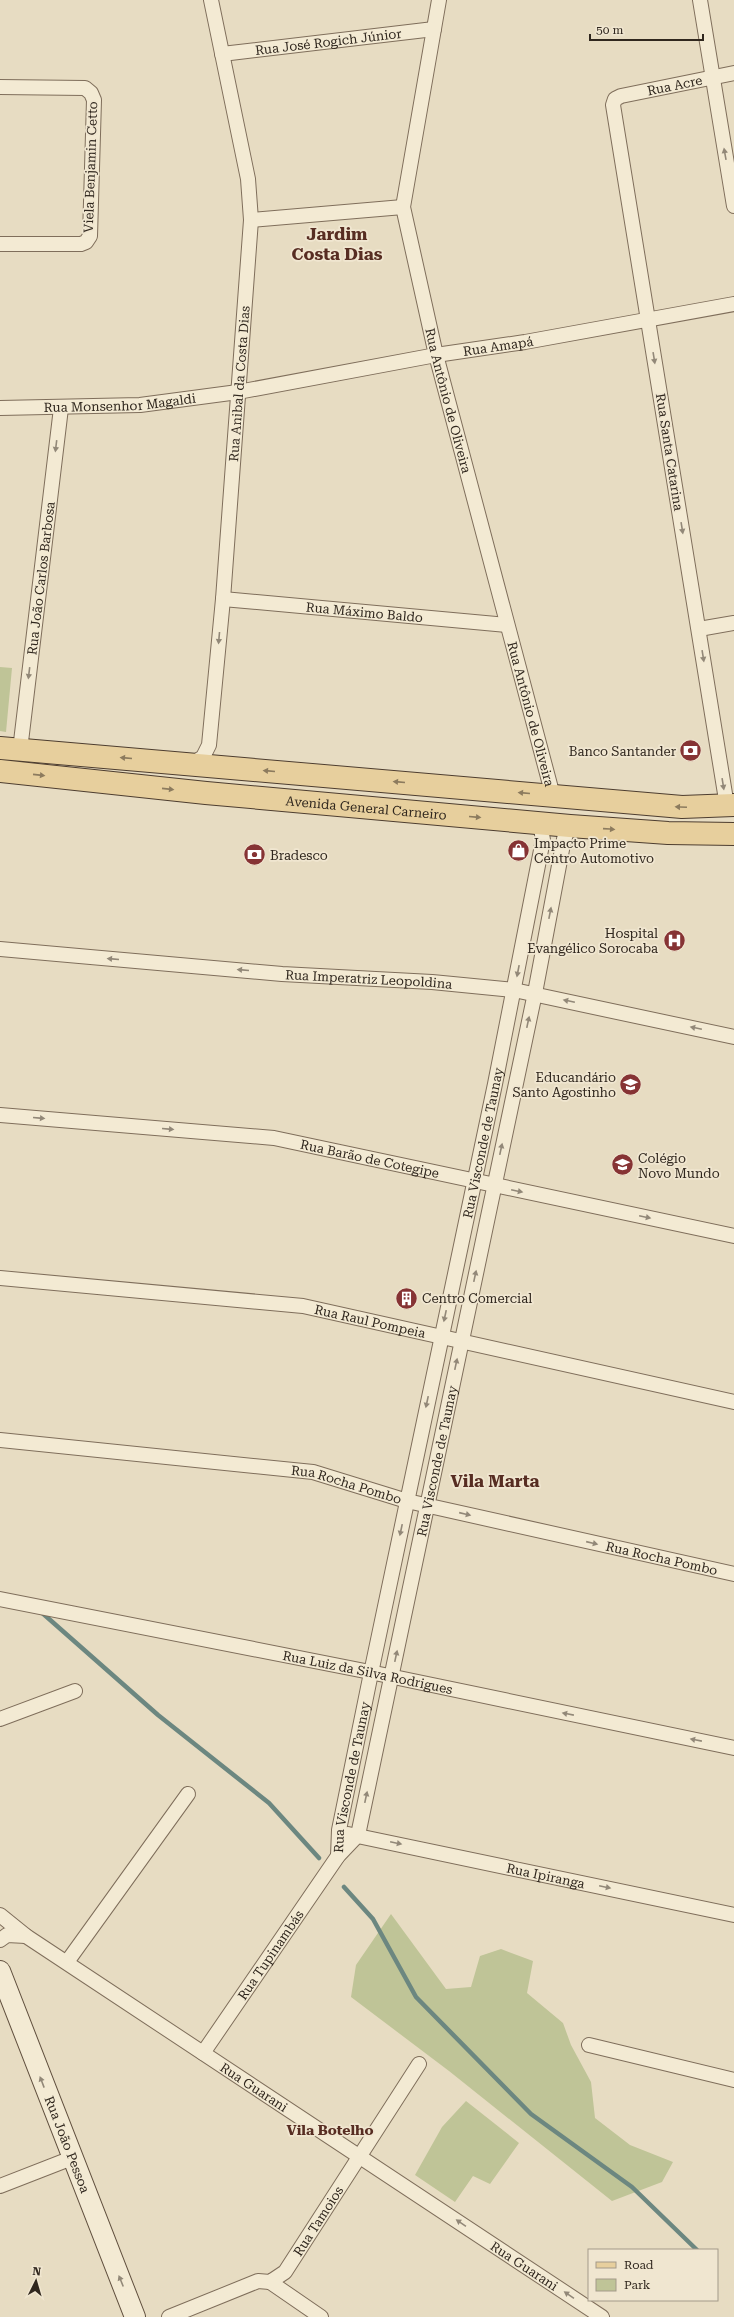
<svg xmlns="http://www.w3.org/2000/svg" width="734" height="2317" viewBox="0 0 734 2317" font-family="'Roboto Serif',serif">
  <rect width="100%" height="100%" fill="#e7dcc2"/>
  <path fill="#bfc497" d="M0,667L12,668L6,732L0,731Z
    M391,1914L446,1989L471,1987L480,1956L501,1949L533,1961L527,1993L563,2023L571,2045L591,2082L595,2118L630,2145L673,2162L662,2182L612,2201L449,2071L351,1997L356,1965Z
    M466,2101L519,2143L490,2184L473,2176L455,2202L415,2175L442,2127Z"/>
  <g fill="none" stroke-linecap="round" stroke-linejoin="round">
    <path stroke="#6c8780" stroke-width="4.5" d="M40,1611L158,1715L269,1803L319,1858
      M344,1887L373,1919L416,1997L531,2114L632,2187L697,2250"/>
    <defs>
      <g id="street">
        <path id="s1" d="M439,0L403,207L436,355L553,796"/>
        <path d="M700,0L734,206"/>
        <path id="s2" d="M222,54L434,29"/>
        <path d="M0,87L85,88L91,93L94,100L90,236L86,242L81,244H0"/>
        <path d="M251,220L403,207"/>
        <path id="s3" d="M0,408L140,405L238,392L436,355L525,342L734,304"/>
        <path id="s4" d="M223,599L507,625"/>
        <path d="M699,629L734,623"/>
        <path id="s5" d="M20,750L61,408"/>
        <path id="s6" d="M192,764L203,757L209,745L223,599L251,220L248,179L211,0"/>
        <path id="s7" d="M727,806L613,105L615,99L621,96L734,73"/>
        <path id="s8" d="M0,949L282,974L432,982L514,990L734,1037"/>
        <path id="s9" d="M0,1115L274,1138L734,1236"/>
        <path id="s10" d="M0,1278L303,1306L734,1402"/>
        <path id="s11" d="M0,1440L313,1472L407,1501L734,1574"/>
        <path id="s12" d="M0,1599L365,1671L734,1748"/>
        <path d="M0,1719L75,1691"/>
        <path id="s13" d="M348,1834L734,1915"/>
        <path id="s14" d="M338,1856L339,1830L371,1673L495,1084L543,840L540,823"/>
        <path id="s15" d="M0,1915L26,1936L602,2317"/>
        <path d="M0,1940L7,1935L26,1936"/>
        <path d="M67,1962L188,1794"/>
        <path d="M589,2045L734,2080"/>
        <path id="s16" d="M203,2053L338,1856L358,1835L535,993L564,839L570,826"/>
        <path d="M0,2186L72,2158"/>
        <path d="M270,2282L321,2317"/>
        <path id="s17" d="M169,2317L258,2281L270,2282L285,2272L419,2064"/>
      </g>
      <g id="secondary">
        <path id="s18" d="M0,1971L135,2317"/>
      </g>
      <g id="primary">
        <path d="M0,748L682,807L734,805"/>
        <path id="s19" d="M0,771L206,793L570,826L668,833L734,834"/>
      </g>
    </defs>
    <use href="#street" stroke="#7f6e5b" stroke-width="16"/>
    <use href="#secondary" stroke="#604f3e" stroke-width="22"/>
    <use href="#primary" stroke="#4d3d2f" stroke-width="24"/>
    <use href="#street" stroke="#f3ead3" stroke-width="14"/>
    <use href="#secondary" stroke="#f3ead3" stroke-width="20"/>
    <use href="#primary" stroke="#e7cf9d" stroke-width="22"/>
  </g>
  <defs><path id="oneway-solid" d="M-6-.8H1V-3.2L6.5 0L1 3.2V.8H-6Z"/></defs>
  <g fill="#928878">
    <use href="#oneway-solid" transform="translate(725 154) rotate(-100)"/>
    <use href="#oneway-solid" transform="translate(654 358) rotate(81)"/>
    <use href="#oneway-solid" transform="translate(56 446) rotate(97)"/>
    <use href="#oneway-solid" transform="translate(682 528) rotate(81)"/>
    <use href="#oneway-solid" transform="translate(219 638) rotate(95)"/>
    <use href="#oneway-solid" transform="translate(703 656) rotate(81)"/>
    <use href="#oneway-solid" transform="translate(29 673) rotate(97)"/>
    <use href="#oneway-solid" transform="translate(723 784) rotate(81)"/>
    <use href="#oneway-solid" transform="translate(550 913) rotate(-79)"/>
    <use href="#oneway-solid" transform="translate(113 959) rotate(-175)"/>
    <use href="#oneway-solid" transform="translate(243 970) rotate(-175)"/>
    <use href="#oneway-solid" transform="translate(518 971) rotate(101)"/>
    <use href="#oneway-solid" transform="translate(569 1001) rotate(-168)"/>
    <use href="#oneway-solid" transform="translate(528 1022) rotate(-78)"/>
    <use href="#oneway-solid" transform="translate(696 1028) rotate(-168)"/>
    <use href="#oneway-solid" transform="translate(39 1118) rotate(5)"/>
    <use href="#oneway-solid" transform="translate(168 1129) rotate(5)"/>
    <use href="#oneway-solid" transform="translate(501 1149) rotate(-78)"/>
    <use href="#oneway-solid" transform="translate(517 1191) rotate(12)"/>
    <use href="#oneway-solid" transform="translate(645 1217) rotate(12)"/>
    <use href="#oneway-solid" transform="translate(475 1276) rotate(-78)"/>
    <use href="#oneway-solid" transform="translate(445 1316) rotate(102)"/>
    <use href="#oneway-solid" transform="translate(456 1364) rotate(-78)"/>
    <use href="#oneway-solid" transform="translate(427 1402) rotate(102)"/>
    <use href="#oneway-solid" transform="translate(465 1514) rotate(13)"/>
    <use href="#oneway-solid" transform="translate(401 1530) rotate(102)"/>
    <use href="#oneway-solid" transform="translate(592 1543) rotate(13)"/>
    <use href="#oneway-solid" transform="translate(396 1656) rotate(-78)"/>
    <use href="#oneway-solid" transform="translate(568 1714) rotate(-169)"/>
    <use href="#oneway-solid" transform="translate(696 1740) rotate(-169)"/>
    <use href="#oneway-solid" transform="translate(366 1797) rotate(-78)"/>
    <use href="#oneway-solid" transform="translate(396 1843) rotate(12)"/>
    <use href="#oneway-solid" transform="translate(605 1887) rotate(12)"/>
    <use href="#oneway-solid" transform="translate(42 2082) rotate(-111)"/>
    <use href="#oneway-solid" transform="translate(461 2223) rotate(-146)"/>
    <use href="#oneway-solid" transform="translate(121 2281) rotate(-112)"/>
    <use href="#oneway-solid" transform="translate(569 2295) rotate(-146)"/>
  </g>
  <g fill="#8c7b5e">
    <use href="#oneway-solid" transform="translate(126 758) rotate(-175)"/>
    <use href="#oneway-solid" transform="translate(269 771) rotate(-175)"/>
    <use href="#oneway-solid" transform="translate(39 775) rotate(6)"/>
    <use href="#oneway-solid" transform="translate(399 782) rotate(-175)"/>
    <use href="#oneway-solid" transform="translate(168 789) rotate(6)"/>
    <use href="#oneway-solid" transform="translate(524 793) rotate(-175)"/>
    <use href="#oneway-solid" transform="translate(681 807) rotate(-178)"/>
    <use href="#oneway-solid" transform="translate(475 817) rotate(5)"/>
    <use href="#oneway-solid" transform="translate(609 829) rotate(4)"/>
  </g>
  <defs>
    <symbol id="bank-disc" viewBox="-11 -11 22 22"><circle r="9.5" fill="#863334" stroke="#f0e6d0"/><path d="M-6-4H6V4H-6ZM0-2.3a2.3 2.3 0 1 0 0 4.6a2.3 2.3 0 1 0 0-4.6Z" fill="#fff"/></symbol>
    <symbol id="shop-disc" viewBox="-11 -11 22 22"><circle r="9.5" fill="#863334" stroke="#f0e6d0"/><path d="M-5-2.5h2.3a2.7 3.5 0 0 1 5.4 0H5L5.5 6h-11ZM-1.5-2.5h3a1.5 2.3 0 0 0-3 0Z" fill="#fff"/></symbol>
    <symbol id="hospital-disc" viewBox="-11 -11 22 22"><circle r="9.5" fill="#863334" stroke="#f0e6d0"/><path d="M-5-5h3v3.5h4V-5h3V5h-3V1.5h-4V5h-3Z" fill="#fff"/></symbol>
    <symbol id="school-disc" viewBox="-11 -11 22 22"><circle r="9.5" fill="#863334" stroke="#f0e6d0"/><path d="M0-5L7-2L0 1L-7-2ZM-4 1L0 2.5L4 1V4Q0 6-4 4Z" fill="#fff"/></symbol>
    <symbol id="building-disc" viewBox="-11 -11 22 22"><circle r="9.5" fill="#863334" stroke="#f0e6d0"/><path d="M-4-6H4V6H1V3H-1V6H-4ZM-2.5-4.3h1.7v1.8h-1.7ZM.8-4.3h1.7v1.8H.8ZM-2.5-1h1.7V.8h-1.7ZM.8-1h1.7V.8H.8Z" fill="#fff"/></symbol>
  </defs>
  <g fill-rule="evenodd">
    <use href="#bank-disc" x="678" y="738" width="25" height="25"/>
    <use href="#shop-disc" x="506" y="838" width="25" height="25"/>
    <use href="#bank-disc" x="242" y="842" width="25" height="25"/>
    <use href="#hospital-disc" x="662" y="928" width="25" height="25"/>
    <use href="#school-disc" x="618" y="1072" width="25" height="25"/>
    <use href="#school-disc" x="610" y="1152" width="25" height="25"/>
    <use href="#building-disc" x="394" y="1286" width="25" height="25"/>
  </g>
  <g text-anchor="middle" stroke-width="3.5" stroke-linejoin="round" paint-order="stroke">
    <g font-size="13" fill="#30271e" stroke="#f0e6d0">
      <text dy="5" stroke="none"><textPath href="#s2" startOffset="107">Rua José Rogich Júnior</textPath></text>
      <text dy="5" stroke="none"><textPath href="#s7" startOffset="778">Rua Acre</textPath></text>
      <text transform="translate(90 167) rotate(-88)" y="5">Viela Benjamin Cetto</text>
      <text dy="5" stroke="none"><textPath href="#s3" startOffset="503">Rua Amapá</textPath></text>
      <text dy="5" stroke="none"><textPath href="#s6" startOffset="389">Rua Anibal da Costa Dias</textPath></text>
      <text dy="5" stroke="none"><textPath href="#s1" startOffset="409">Rua Antônio de Oliveira</textPath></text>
      <text dy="5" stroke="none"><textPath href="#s3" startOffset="120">Rua Monsenhor Magaldi</textPath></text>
      <text transform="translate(670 452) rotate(81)" y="5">Rua Santa Catarina</text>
      <text dy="5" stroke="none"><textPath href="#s5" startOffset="173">Rua João Carlos Barbosa</textPath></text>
      <text dy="5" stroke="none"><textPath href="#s4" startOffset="142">Rua Máximo Baldo</textPath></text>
      <text dy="5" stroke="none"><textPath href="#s1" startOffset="733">Rua Antônio de Oliveira</textPath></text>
      <text dy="5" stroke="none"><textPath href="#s19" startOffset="368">Avenida General Carneiro</textPath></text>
      <text dy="5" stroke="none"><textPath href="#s8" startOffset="370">Rua Imperatriz Leopoldina</textPath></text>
      <text dy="5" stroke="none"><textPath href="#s14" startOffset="728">Rua Visconde de Taunay</textPath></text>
      <text dy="5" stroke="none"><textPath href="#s9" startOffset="373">Rua Barão de Cotegipe</textPath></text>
      <text dy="5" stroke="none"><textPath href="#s10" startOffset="373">Rua Raul Pompeia</textPath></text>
      <text dy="5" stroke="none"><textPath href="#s16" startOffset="650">Rua Visconde de Taunay</textPath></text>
      <text dy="5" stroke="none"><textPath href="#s11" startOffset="350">Rua Rocha Pombo</textPath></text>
      <text dy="5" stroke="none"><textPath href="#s11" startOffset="674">Rua Rocha Pombo</textPath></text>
      <text dy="5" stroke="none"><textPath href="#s12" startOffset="375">Rua Luiz da Silva Rodrigues</textPath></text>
      <text dy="5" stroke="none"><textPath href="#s14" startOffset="80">Rua Visconde de Taunay</textPath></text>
      <text dy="5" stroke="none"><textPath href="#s13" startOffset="202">Rua Ipiranga</textPath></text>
      <text dy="5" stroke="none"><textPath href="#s16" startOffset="119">Rua Tupinambás</textPath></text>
      <text dy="5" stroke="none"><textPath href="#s15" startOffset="307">Rua Guarani</textPath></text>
      <text dy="5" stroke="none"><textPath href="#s18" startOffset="186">Rua João Pessoa</textPath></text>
      <text dy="5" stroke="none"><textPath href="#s17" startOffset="187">Rua Tamoios</textPath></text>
      <text dy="5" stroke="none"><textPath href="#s15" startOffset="631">Rua Guarani</textPath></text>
    </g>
    <g font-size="13" fill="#30271e" stroke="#f0e6d0" text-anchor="start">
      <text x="676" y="756" text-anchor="end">Banco Santander</text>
      <text x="534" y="848">Impacto Prime<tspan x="534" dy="15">Centro Automotivo</tspan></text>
      <text x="270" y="860">Bradesco</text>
      <text x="658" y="938" text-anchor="end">Hospital<tspan x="658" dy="15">Evangélico Sorocaba</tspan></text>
      <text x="616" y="1082" text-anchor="end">Educandário<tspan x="616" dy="15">Santo Agostinho</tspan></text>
      <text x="638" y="1163">Colégio<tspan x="638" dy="15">Novo Mundo</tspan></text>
      <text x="422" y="1303">Centro Comercial</text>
    </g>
    <g font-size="14" font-weight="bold" fill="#572d22" stroke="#f0e6d0">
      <text x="330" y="2135">Vila Botelho</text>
    </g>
    <g font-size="17" font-weight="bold" fill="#572d22" stroke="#f0e6d0">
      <text x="337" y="240">Jardim<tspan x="337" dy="20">Costa Dias</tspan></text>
      <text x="495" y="1487">Vila Marta</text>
    </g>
  </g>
  <rect x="588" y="2249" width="130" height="52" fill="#f0e6d0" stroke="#a39a89"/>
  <rect x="596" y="2262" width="20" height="6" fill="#e7cf9d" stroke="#a39a89"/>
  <text x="624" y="2269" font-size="12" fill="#30271e">Road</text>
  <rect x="596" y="2279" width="20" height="12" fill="#bfc497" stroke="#a39a89"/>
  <text x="624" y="2289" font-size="12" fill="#30271e">Park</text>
  <g transform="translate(36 2281) rotate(5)" stroke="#f0e6d0" stroke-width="3" paint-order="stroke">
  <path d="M0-3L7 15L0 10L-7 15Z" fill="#30271e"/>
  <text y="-6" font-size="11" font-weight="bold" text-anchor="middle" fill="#30271e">N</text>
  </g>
  <path d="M590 34v6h113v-6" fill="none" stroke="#30271e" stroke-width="2"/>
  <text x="596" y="34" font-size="12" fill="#30271e" stroke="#f0e6d0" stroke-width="3" paint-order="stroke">50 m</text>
</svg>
